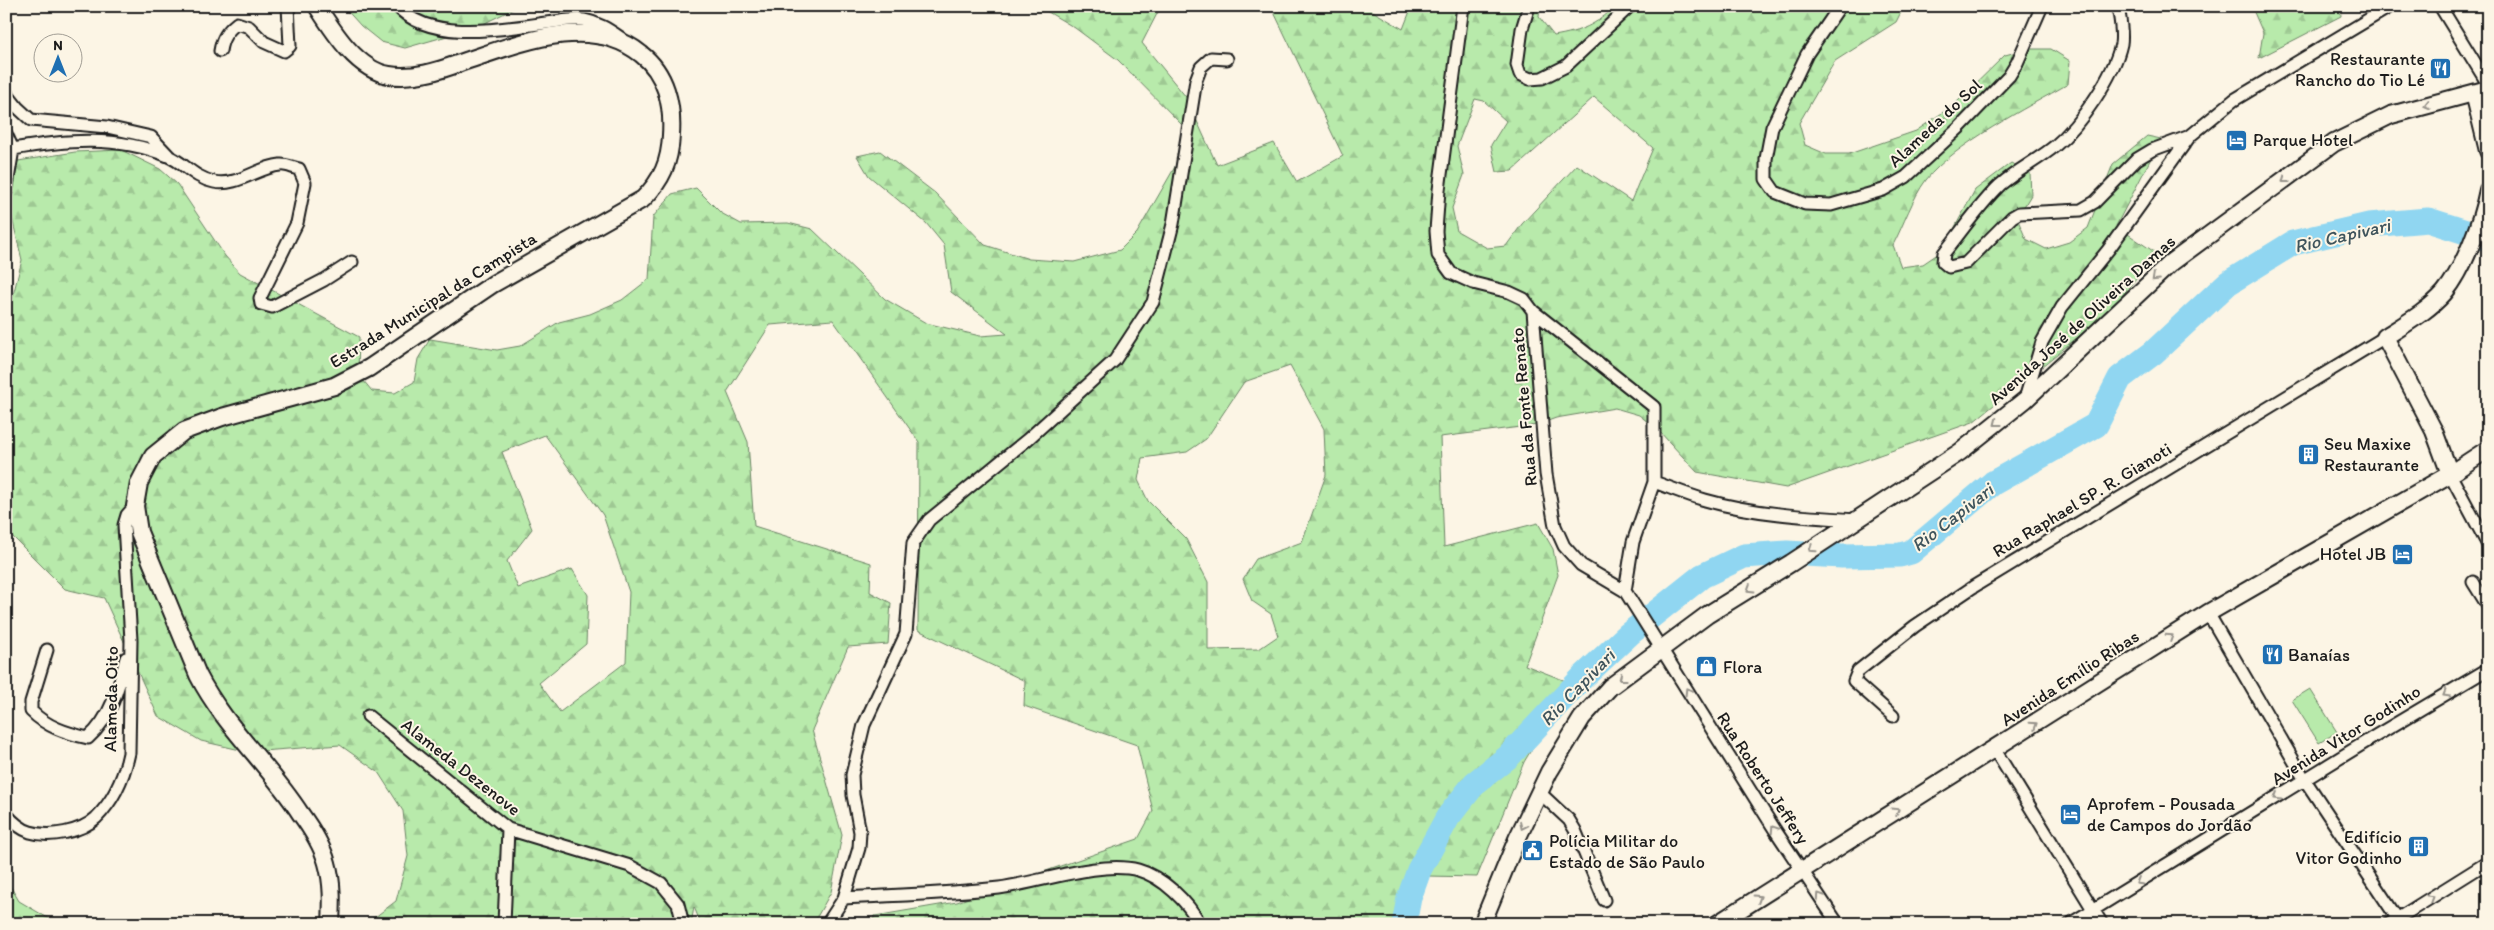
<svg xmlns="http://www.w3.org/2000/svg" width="2494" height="930" viewBox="0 0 2494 930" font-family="Itim,sans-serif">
  <defs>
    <pattern id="forest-firs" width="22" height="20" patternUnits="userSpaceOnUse" patternTransform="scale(1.25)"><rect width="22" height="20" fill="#b8eaab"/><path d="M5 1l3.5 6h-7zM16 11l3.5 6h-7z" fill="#9ec893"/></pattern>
  </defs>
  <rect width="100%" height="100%" fill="#fcf5e5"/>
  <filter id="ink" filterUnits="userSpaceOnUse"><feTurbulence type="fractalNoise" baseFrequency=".02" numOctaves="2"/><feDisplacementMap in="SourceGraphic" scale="10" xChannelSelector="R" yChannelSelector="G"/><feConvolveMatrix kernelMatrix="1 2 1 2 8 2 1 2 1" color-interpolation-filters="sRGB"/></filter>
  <g filter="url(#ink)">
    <path fill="url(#forest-firs)" stroke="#6a8364" fill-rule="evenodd" d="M343,6H519L475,28L405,48L381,42L361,26Z
      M1038,6H1161L1142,43L1186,97L1217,165L1274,143L1297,182L1343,156L1271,6H1364L1403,29L1412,6H1540L1539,17L1554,36C1582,31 1594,26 1616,6H1904L1896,22L1835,61L1799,123L1805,145L1826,154H1849L1916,131L1955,104L2005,55L2028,49H2051L2070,61L2068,84C2028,107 1953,145 1926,180C1912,199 1904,224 1893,245L1901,267L1923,264L1942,251L1975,190L2011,163L2030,173L2031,195L2017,218L2026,239L2046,249L2069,242L2088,228L2113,164L2147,136L2161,139L2116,226L2156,253L2110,311L1973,422L1786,488L1697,472L1658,430L1639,415L1615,408L1556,418L1537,425L1440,437L1444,547L1538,523L1553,549L1558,575L1525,665L1571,683L1524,762L1477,877L1427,876L1417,894L1411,924H869L875,916L957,902L1138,839L1153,811L1137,745L1024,706L1025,681L918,630L919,442L833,320L770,325L727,392L748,442L754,526L871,563L870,592L891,603L888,644L848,647L812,730L842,835L831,892L813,924H701L694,907L691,924H366L396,901L408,856L403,811L378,772L340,745L249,752L201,741L158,716L104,598L65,589L6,530V313L10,307L22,260L9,205L18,161L75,152L121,150L160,169L177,184L225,256L240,273L359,337L358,374L372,391L395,393L414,382L418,359L430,339L497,350L520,346L559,322L590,314L622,300L649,279L653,217L672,194L696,188L721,213L741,224L788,223L812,229L885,299L926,323L980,336L1007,334L951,292L944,245L926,223L869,176L857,156L880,151L935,193L985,245L1029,259L1074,262L1120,250L1137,233L1184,151L1186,129L1118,60L1075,28ZM1594,97L1653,148L1631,201L1577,165L1522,224L1506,246L1487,248L1457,231L1452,208L1464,175L1457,146L1475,99L1484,101L1506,121L1491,145L1497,172L1512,171ZM1290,366L1324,429L1326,475L1302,542L1256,559L1243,579L1252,601L1271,614L1278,636L1259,649L1208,650V582L1186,539L1148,501L1138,480L1142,458L1187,452L1206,439L1244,382ZM545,435L603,515L629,592L626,662L560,712L539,683L586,644L588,595L572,569L518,588L507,561L532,529L502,452Z
      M2236,6H2340L2341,16L2259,58L2263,33L2253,10Z
      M6,879L19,901L58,924H6Z"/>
    <path fill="#b8eaab" stroke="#6a8364" d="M2310,689L2337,732L2319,743L2292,700Z"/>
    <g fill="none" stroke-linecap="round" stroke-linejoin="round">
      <path stroke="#90d6f1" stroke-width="25" d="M1404,924L1409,898L1419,870L1448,817L1475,783L1508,757L1583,677L1629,634L1702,576L1744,556L1787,553L1842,556L1900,555L1911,552L1993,483L2096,425L2120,378L2153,353L2228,283L2293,243L2369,225L2428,220L2488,239"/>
      <defs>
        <path id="street" d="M397,6C429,43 503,29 546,23C558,22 573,18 584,20C599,23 609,30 621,38
          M1463,6L1439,190L1436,231L1438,255L1451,273L1473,283L1509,292L1524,299L1533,311L1546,474L1555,526L1564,546L1581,565L1625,591
          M1529,6L1522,29L1517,65L1520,74L1530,79L1542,78L1566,66L1630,6
          M1840,6L1807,54L1772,127L1766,159V179L1775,192L1805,204L1831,205L1883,190L1906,177L1959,128L2009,76L2017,63L2042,6
          M2118,6C2120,19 2123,32 2121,44C2114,76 2080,125 2055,146C2038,160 2017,170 2000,185C1979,205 1962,231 1944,253L1943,262L1949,267L1966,263L2012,217L2019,213L2081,210L2095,202L2137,159L2152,150L2190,136L2234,100L2391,6
          M2440,6L2488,84
          M220,51C222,38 227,31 237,23L249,27L264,42L284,51L290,46L288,6
          M6,93L17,107L31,120L107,127L151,137L168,155
          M6,134L13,149L6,192
          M13,149C65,140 117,135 168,156C183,162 194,178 214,182C237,187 258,167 280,165C286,164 293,168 299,169L305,183L297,223L260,298L261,304L272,307L324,280L352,262
          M1533,311L1654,407V482L1633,542L1625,591L1775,830L1838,924
          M2025,399L2042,342L2062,307L2108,250L2190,136
          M2450,474L2488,545
          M1654,482C1671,488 1688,495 1705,500C1754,514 1806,517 1857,520
          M2473,582L2488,606
          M2208,613L2305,780L2401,924
          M47,650L31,702V711C47,727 66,733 88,738C111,718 119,687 126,658
          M368,716L508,829L630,866L661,883L678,904L683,924
          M1893,716L1854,681L1858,671L1915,626L1973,587L2385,337
          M1995,750L2102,924
          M1539,792L1569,820L1575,830L1604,900
          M6,814C13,822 20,829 30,832C50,838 81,832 96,818C114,800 124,777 129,753L131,640L124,525L127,515L135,506
          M844,898C896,895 948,894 999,888C1038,883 1101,860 1138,870C1163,877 1188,902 1200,924
          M504,924L508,829
          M827,924L844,898L859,848L860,832L853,795L852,775L864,725L906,634L913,543L929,520L1028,439L1115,360L1153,302L1173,224L1196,80L1201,67L1211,58L1227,59
          M2070,924L2377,735L2488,669
          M2389,924L2488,862"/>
        <path id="secondary" d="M317,6C333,31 357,70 389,75C413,79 438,71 460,63C515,45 589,12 641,54C666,73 673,105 671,135C670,162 662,180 643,199L493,284L369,368L334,386L222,417L184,431L153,456L139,483L135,506L139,532L198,675C224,726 269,765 300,813C311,828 322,845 327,863C333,884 332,903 331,924
          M2474,93L2488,151
          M2450,474L2434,431L2385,337C2405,324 2428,311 2444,293C2464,269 2482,221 2488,190
          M1482,924L1517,839L1549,772L1582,718L1610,687L1707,615L1791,563L1960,452L2025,400L2171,263L2334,143L2391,115L2488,89
          M1717,924L2208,613L2450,474L2488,449"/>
      </defs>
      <use href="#street" stroke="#1c1c1c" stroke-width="15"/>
      <use href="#secondary" stroke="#1c1c1c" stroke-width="20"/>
      <use href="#street" stroke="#fcf5e5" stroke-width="11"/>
      <use href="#secondary" stroke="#fcf5e5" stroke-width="16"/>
    </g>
    <defs><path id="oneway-chevron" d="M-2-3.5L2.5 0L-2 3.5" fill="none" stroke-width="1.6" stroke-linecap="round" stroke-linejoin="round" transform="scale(1.25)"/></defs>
    <g stroke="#97938b">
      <use href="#oneway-chevron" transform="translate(2427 105) rotate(166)"/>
      <use href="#oneway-chevron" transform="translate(2285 180) rotate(143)"/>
      <use href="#oneway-chevron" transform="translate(2155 278) rotate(137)"/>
      <use href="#oneway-chevron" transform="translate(1997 423) rotate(142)"/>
      <use href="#oneway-chevron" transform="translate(1812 549) rotate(146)"/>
      <use href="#oneway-chevron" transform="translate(1750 589) rotate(148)"/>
      <use href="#oneway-chevron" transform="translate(2170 637) rotate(-33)"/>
      <use href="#oneway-chevron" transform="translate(1622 678) rotate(143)"/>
      <use href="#oneway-chevron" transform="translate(1688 691) rotate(-122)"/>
      <use href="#oneway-chevron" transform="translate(2446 694) rotate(150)"/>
      <use href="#oneway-chevron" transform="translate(2034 725) rotate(-33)"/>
      <use href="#oneway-chevron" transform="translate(2277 797) rotate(149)"/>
      <use href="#oneway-chevron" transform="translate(1896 811) rotate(-32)"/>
      <use href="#oneway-chevron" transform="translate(1523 826) rotate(115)"/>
      <use href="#oneway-chevron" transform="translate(1774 829) rotate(-123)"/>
      <use href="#oneway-chevron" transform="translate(2139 882) rotate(149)"/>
      <use href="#oneway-chevron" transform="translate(1820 896) rotate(-123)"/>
      <use href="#oneway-chevron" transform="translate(1758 898) rotate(-32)"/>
      <use href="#oneway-chevron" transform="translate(2431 898) rotate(-32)"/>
    </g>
  </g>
  <defs>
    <symbol id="restaurant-square" viewBox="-11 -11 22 22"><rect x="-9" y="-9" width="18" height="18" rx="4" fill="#1f6fb2" stroke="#fcf5e5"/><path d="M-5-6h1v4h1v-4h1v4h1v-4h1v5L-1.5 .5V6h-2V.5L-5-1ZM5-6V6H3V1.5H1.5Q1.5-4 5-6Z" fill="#fff"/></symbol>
    <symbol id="hotel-square" viewBox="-11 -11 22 22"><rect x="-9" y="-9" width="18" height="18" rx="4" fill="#1f6fb2" stroke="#fcf5e5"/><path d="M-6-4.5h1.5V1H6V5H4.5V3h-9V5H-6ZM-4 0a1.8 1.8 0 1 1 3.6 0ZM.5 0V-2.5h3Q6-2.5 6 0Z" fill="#fff"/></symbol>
    <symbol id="building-square" viewBox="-11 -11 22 22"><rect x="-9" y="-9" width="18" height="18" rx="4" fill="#1f6fb2" stroke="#fcf5e5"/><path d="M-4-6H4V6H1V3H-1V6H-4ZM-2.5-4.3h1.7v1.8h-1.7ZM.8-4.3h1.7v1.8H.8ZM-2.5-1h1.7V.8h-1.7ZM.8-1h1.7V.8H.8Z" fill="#fff"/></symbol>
    <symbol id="shop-square" viewBox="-11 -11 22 22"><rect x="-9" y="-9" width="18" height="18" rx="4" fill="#1f6fb2" stroke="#fcf5e5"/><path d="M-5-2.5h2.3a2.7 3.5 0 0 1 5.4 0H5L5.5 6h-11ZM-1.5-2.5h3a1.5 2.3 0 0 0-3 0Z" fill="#fff"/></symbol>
    <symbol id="civic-square" viewBox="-11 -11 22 22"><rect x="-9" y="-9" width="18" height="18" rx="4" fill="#1f6fb2" stroke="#fcf5e5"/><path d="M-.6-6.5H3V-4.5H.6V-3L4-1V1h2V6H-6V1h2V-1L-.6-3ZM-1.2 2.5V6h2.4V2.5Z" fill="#fff"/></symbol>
  </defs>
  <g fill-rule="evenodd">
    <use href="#restaurant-square" x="2428" y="56" width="25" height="25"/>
    <use href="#hotel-square" x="2224" y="128" width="25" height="25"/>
    <use href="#building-square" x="2296" y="442" width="25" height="25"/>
    <use href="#hotel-square" x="2390" y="542" width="25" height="25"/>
    <use href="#restaurant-square" x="2260" y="642" width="25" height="25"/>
    <use href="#shop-square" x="1694" y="654" width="25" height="25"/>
    <use href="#hotel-square" x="2058" y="802" width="25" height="25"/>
    <use href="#building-square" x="2406" y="834" width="25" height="25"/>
    <use href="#civic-square" x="1520" y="838" width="25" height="25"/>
  </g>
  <g text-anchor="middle" stroke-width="4" stroke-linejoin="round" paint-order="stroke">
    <g font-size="18" fill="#1c1c1c" stroke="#fcf5e5" text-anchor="start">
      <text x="2425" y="65" text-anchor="end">Restaurante<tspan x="2425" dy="21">Rancho do Tio Lé</tspan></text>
      <text x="2253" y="146">Parque Hotel</text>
      <text x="2324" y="450">Seu Maxixe<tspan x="2324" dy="21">Restaurante</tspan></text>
      <text x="2386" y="560" text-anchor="end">Hotel JB</text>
      <text x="2288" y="661">Banaías</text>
      <text x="1723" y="673">Flora</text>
      <text x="2087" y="810">Aprofem - Pousada<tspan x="2087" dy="21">de Campos do Jordão</tspan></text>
      <text x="2402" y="843" text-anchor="end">Edifício<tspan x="2402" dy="21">Vitor Godinho</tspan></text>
      <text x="1549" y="847">Polícia Militar do<tspan x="1549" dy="21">Estado de São Paulo</tspan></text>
    </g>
    <g font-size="18" fill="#1c1c1c" stroke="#fcf5e5">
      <text transform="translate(1935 123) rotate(-43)" y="6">Alameda do Sol</text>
      <text transform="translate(433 300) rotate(-32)" y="6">Estrada Municipal da Campista</text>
      <text transform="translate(2082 320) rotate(-42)" y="6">Avenida José de Oliveira Damas</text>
      <text transform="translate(1524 407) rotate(-95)" y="6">Rua da Fonte Renato</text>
      <text transform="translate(2082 500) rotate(-31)" y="6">Rua Raphael SP. R. Gianoti</text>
      <text transform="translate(2070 678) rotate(-33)" y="6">Avenida Emílio Ribas</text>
      <text transform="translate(111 699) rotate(-89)" y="6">Alameda Oito</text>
      <text transform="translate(2346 735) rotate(-32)" y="6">Avenida Vitor Godinho</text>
      <text transform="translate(461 767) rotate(38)" y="6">Alameda Dezenove</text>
      <text transform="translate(1763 778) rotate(57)" y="6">Rua Roberto Jeffery</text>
    </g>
    <g font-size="19" font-style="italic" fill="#3f545c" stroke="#fcf5e5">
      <text transform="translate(2342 235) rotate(-13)" y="7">Rio Capivari</text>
      <text transform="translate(1952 517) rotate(-38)" y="7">Rio Capivari</text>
      <text transform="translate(1577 687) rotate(-46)" y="7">Rio Capivari</text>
    </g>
  </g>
  <rect width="2494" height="930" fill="none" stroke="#fcf5e5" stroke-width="25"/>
  <rect x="12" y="12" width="2469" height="905" fill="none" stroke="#1c1c1c" stroke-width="2" filter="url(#ink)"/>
  <g transform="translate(58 58)"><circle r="24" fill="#fcf5e5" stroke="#a29e95"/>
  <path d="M0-4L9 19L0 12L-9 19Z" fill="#1f6fb2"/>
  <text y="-8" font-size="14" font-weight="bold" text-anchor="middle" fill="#1c1c1c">N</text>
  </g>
</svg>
